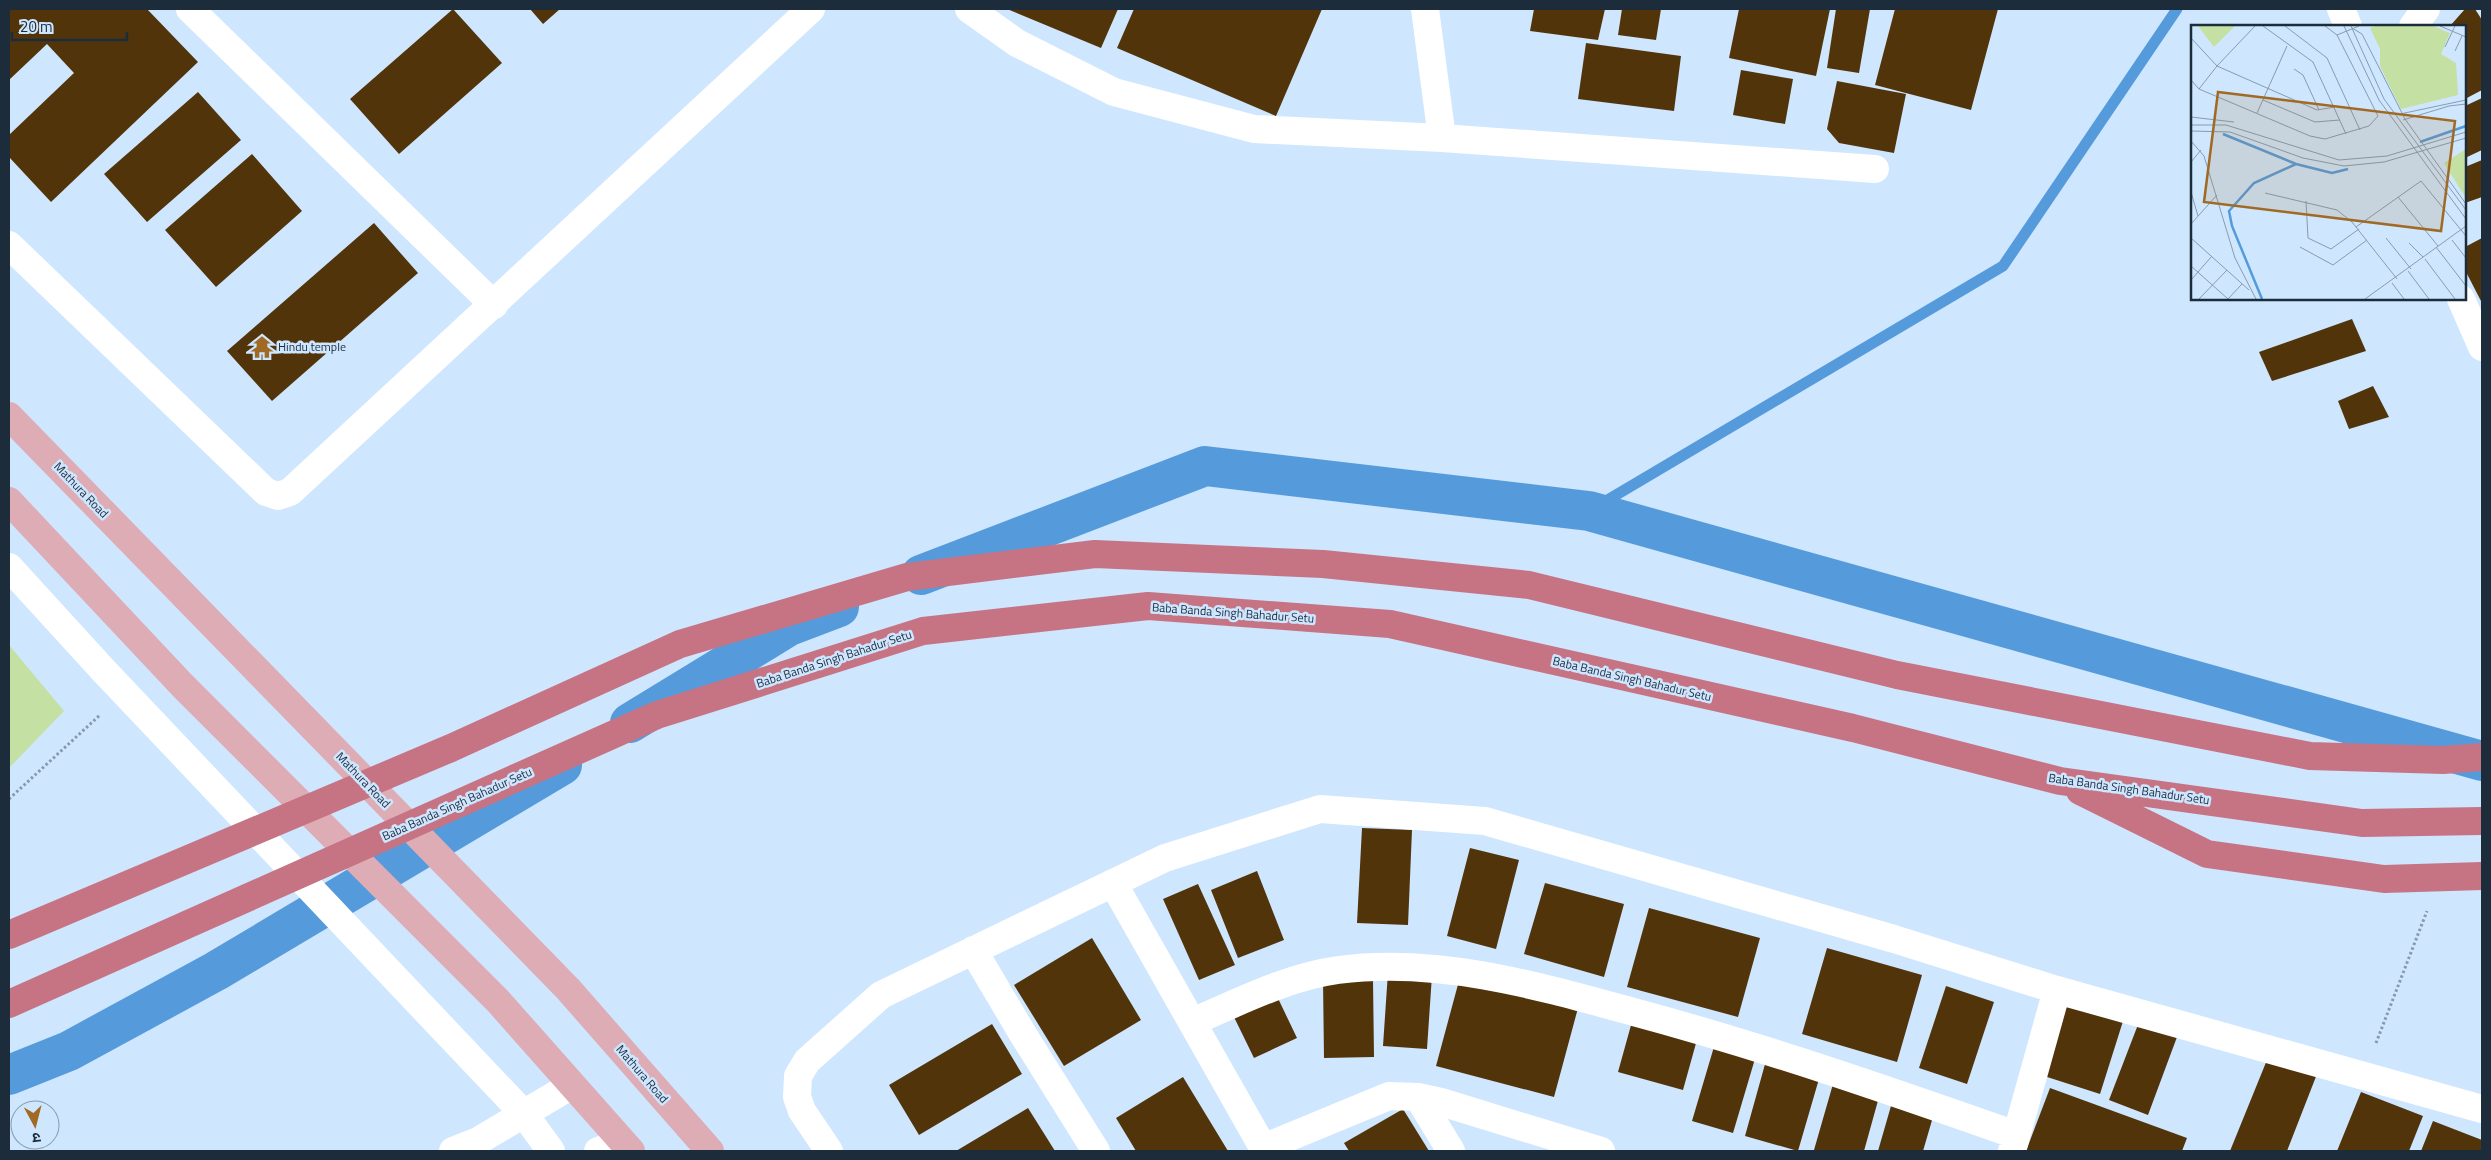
<svg xmlns="http://www.w3.org/2000/svg" width="2491" height="1160" viewBox="0 0 2491 1160" font-family="'Titillium Web','Noto Sans Devanagari',sans-serif">
  <rect width="100%" height="100%" fill="#cee6fe"/>
  <path fill="#c4e0a3" d="M9,645L64,711L9,768Z"/>
  <g fill="none" stroke-linecap="round" stroke-linejoin="round">
    <path stroke="#559bdc" stroke-width="11" d="M1589,511L2003,266L2177,9"/>
    <path stroke="#559bdc" stroke-width="40" d="M921,575L1205,466L1589,511L2482,761
      M630,723L789,626L839,607
      M9,1075L69,1051L216,971L562,765"/>
  </g>
  <path fill="#52340b" d="M9,9H147L198,62L51,202L9,157V135L74,73L47,44L9,80Z
    M453,9L502,63L399,154L350,99Z
    M530,9H560L543,24Z
    M1007,9H1118L1101,48Z
    M1134,9H1322L1276,116L1117,48Z
    M1534,9H1605L1598,40L1530,31Z
    M1622,9H1661L1656,40L1618,35Z
    M1739,9H1830L1816,76L1729,58Z
    M1836,9H1870L1859,73L1827,68Z
    M1895,9H1998L1971,110L1875,85Z
    M2465,9H2475L2482,20V90L2465,99V26H2450Z
    M1586,43L1681,56L1674,111L1578,99Z
    M1741,70L1793,79L1785,124L1733,115Z
    M1837,81L1906,94L1894,153L1839,143L1827,129Z
    M198,92L241,140L147,222L104,174Z
    M2482,98V150L2465,158V106Z
    M252,154L302,211L216,287L165,230Z
    M2482,160V197L2465,203V167Z
    M374,223L418,273L272,401L227,351Z
    M2482,238V301H2481L2465,270V247Z
    M2352,319L2366,351L2272,381L2259,352Z
    M2373,386L2389,417L2349,429L2338,401Z
    M1362,828L1412,830L1408,925L1357,923Z
    M1470,848L1519,860L1496,949L1447,936Z
    M1257,871L1284,940L1238,958L1211,890Z
    M1545,883L1624,904L1604,977L1524,954Z
    M1198,884L1235,965L1199,980L1163,899Z
    M1649,908L1760,938L1738,1017L1627,987Z
    M1092,938L1141,1020L1064,1066L1014,985Z
    M1827,948L1922,975L1897,1062L1802,1034Z
    M1388,972L1432,975L1427,1049L1383,1046Z
    M1460,977L1578,1008L1554,1097L1436,1066Z
    M1323,980H1373L1374,1057L1324,1058Z
    M1946,986L1994,1002L1967,1084L1919,1068Z
    M1275,992L1297,1038L1254,1058L1232,1013Z
    M2067,1001L2124,1018L2100,1094L2044,1076Z
    M1633,1018L1698,1036L1683,1090L1618,1072Z
    M2139,1022L2177,1037L2148,1115L2109,1100Z
    M992,1024L1022,1074L919,1135L889,1085Z
    M1716,1040L1757,1052L1733,1133L1692,1121Z
    M2269,1055L2317,1074L2287,1151H2230Z
    M1767,1057L1821,1072L1798,1151L1745,1136Z
    M1183,1077L1228,1151H1136L1116,1118Z
    M1833,1084L1879,1097L1864,1151L1814,1150Z
    M2050,1088L2187,1138L2182,1151H2026Z
    M2361,1092L2423,1116L2409,1151H2337Z
    M1893,1099L1935,1110L1923,1151H1878Z
    M1028,1108L1055,1151H956Z
    M1403,1109L1429,1151H1349L1344,1143Z
    M2433,1121L2482,1140V1151H2421Z"/>
  <g fill="none" stroke-linecap="round" stroke-linejoin="round">
    <path stroke="#859aae" stroke-width="3" stroke-dasharray="2.5 2.5" stroke-linecap="butt" d="M9,799L100,715
      M2376,1043L2427,911"/>
    <path stroke="#fff" stroke-width="28" d="M190,9L494,305
      M969,9L1017,43L1114,92L1254,129L1442,138L1875,169
      M1425,9L1442,138
      M2341,9L2348,26
      M2413,26L2426,9
      M9,245L266,492L278,496L290,492L811,9
      M2461,299L2482,347
      M9,567L104,671L524,1114L551,1151
      M1113,883L1265,1151
      M973,950L1024,1036L1096,1151
      M1192,1022C1239,1002 1287,977 1338,970C1437,957 1536,985 1630,1011C1761,1046 1888,1090 2016,1135
      M1418,1097L1451,1151
      M1263,1148L1389,1096L1418,1097L1441,1102L1601,1151
      M453,1151L478,1141L572,1085
      M598,1151L622,1142
      M829,1151L802,1111L797,1097L798,1076L807,1061L881,995L1165,858L1320,809L1485,821L1894,939L2057,990L2482,1109
      M2012,1151L2057,990"/>
    <path stroke="#ddacb5" stroke-width="28" d="M9,416L568,989L710,1151
      M9,501L182,685L498,1001L631,1151"/>
    <path stroke="#c67483" stroke-width="28" d="M2080,791L2207,854L2384,879L2482,876
      M9,935L451,748L680,644L907,577L1095,554L1323,564L1529,585L1897,675L2310,756L2443,760L2482,757
      M9,1004L657,715L923,631L1148,606L1390,624L1853,728L2060,781L2362,823L2482,821"/>
  </g>
  <defs>
    <symbol id="temple-bare" viewBox="-9 -9 18 18"><path d="M0-6L5-2H3V0L6.5 2.5H4V6H1.5V3h-3V6H-4V2.5H-6.5L-3 0V-2H-5Z" fill="#a06a24" stroke="#cee6fe" stroke-width="2.5" paint-order="stroke"/></symbol>
  </defs>
  <g fill-rule="evenodd">
    <use href="#temple-bare" x="246" y="331" width="32" height="32"/>
  </g>
  <g text-anchor="middle" stroke-width="5" stroke-linejoin="round" paint-order="stroke">
    <g font-size="12" fill="#1d2c3b" stroke="#cee6fe" text-anchor="start">
      <text x="278" y="351">Hindu temple</text>
    </g>
    <g font-size="12" fill="#1d2c3b" stroke="#cee6fe">
      <text transform="translate(81 490) rotate(46)" y="4">Mathura Road</text>
      <text transform="translate(1233 613) rotate(4)" y="4">Baba Banda Singh Bahadur Setu</text>
      <text transform="translate(834 659) rotate(-18)" y="4">Baba Banda Singh Bahadur Setu</text>
      <text transform="translate(1632 679) rotate(13)" y="4">Baba Banda Singh Bahadur Setu</text>
      <text transform="translate(363 780) rotate(46)" y="4">Mathura Road</text>
      <text transform="translate(2129 789) rotate(8)" y="4">Baba Banda Singh Bahadur Setu</text>
      <text transform="translate(457 804) rotate(-24)" y="4">Baba Banda Singh Bahadur Setu</text>
      <text transform="translate(642 1074) rotate(49)" y="4">Mathura Road</text>
    </g>
  </g>
  <g transform="translate(2191 25)">
    <rect width="275" height="275" fill="#cee6fe"/>
    <path d="M7,1H44L23,22ZM185,1H242L259,8L250,29L265,38L267,70L210,84L189,41V24L179,3ZM275,124V173L253,138Z" fill="#c4e0a3"/>
    <path fill="none" stroke="#559bdc" stroke-width="2.5" d="M32,109L105,139L141,148L157,144M229,117L275,101M71,274L41,201L38,186L63,158L105,139"/>
    <path fill="none" stroke="#879cb0" stroke-width="1" d="M72,1L122,37L155,109M94,1L136,33L169,105M153,1L188,75L275,194M160,1L193,74L275,185M249,1L275,12M161,3L171,9L214,94L275,179M146,10L168,1M0,13L26,41L64,1M254,22L264,1M264,26L271,11M103,44L112,50L128,85M0,55L8,64L119,111L134,114L178,101L187,91L146,10L134,1M8,64L26,41L126,85L144,82M72,75L124,97L149,95M66,88L96,21M209,89L275,75M0,92L43,97M212,95L258,81L275,79M0,100H35L148,135L196,131L275,107M0,106L39,107L112,133L153,141L193,137L275,113M0,116L13,131L44,233L65,274M0,137L10,125M0,167L7,191M74,168L146,185L161,197L206,254M207,172L247,221M115,176L117,213L140,224L168,204M0,199L26,170M165,202L230,156L275,211M0,213L58,265M195,213L220,244M261,215L275,233M218,218L232,232M109,222L142,240L176,215M245,222L275,261M234,234L264,274M0,241L37,274M217,246L238,274M0,255L21,231M201,258L213,274M8,274L36,245M37,274L51,259M174,274L275,201"/>
    <path fill="#a06a24" fill-opacity="0.15" stroke="#a06a24" stroke-width="2.5" d="M27,67L264,96L250,206L13,177Z"/>
    <rect width="275" height="275" fill="none" stroke="#1d2c3b" stroke-width="2.5"/>
  </g>
  <rect width="2491" height="1160" fill="none" stroke="#1d2c3b" stroke-width="20"/>
  <g transform="translate(35 1125) rotate(173)"><circle r="24" fill="#cee6fe" stroke="#879cb0"/>
  <path d="M0-4L9 19L0 12L-9 19Z" fill="#a06a24"/>
  <text y="-8" font-size="14" font-weight="bold" text-anchor="middle" fill="#1d2c3b">उ</text>
  </g>
  <path d="M12 32v8h115v-8" fill="none" stroke="#1d2c3b" stroke-width="2.5"/>
  <text x="20" y="32" font-size="15" fill="#1d2c3b" stroke="#cee6fe" stroke-width="4" paint-order="stroke">20 m</text>
</svg>
